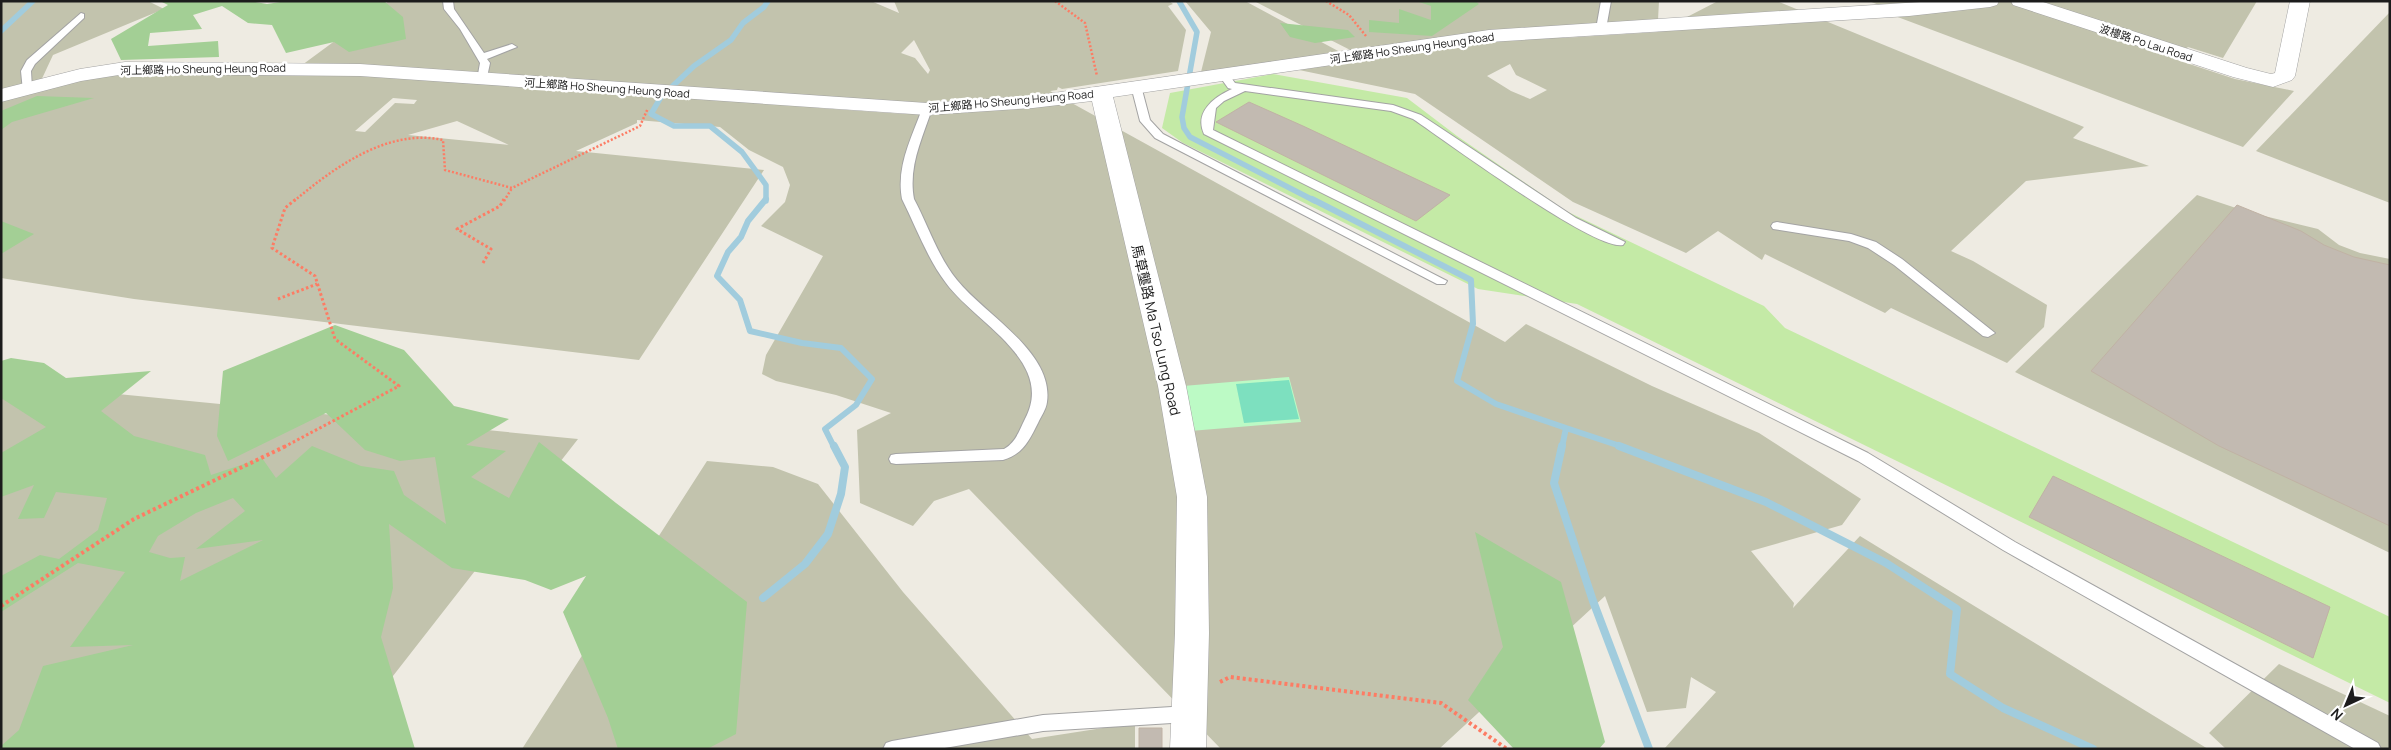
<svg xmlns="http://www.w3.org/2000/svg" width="2391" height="750" viewBox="0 0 2391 750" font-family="Manrope,'Noto Sans SC',sans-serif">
  <rect width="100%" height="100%" fill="#eeebe2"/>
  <path fill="#c2c3ad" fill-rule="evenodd" d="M1,1H148L164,9L53,55L39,85L139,64L298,68L389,1H871L899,13L894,1H1169L1173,4L1168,6L1186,30L1178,71L1062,89L1058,87L1057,90L1050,91L1505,342L1526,324L1652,386L1759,433L1861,499L1842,525L1751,551L1794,603L1793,608L1860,536L2208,749H1664L1716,692L1691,677L1686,708L1647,712L1605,596L1439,749H1221L969,489L934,501L913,526L860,503L857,430L891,413L836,395L776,381L762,374L766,355L823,256L761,226L785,202L790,185L783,167L749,150L720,127L637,120V123L576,151L764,170L639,360L134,299L1,278ZM914,40L930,70L928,74L915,58L901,53ZM393,98L417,100L414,104L395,103L365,132L355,131ZM826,98L911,104L905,114L819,108ZM457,121L509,145H510L408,135Z
    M1185,1H1245L1340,52L1201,72L1211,32Z
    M1254,1H1659L1658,20L1593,23L1563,38L1658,32L1718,1H1777L2084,127L2073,138L2149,166L2026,181L1951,251L1973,261L2047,305L2044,327L2007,363L1891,308L1885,313L1765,254L1762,260L1718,231L1686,253L1573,202L1415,94L1299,70L1368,59ZM1510,64L1516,75L1547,90L1530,99L1511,91L1487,76Z
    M1869,1H2257L2223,58L2188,47L2174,59L2235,79L2294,91L2243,147L1895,16L1904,15Z
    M2390,12V203L2256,151Z
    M2197,195L2248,212L2318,229L2339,245L2360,253L2390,259V553L2015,372Z
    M1,380L15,384L578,439L336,749H1Z
    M707,461L773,467L818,484L903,592L1032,739L1135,723V749H522Z
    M2279,664L2390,716V749H2226L2209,733Z"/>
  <path fill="#c4eaa6" d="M1273,74L1407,98L1457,136L1566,211L1764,306L1785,328L2390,617V703L1577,304L1478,289L1183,143L1162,128L1170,93Z"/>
  <path fill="#a3cf95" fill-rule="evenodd" d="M160,1H249L267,4L287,1H384L403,17L406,39L349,52L334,42L286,53L272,25L248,23L222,6L193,15L202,29L150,33L148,46L218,41L219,57L121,60L111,39L168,5Z
    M1416,1H1475L1479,4L1432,36L1369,32V20L1399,23V9L1431,20V6Z
    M1280,23L1348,30L1355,37L1315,43L1290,37Z
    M37,96L94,98L12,122L1,130V111Z
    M1,221L34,234L1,254Z
    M335,325L404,350L454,406L509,419L466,445L506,451L471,477L509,498L539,442L616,503L747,602L736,734L707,749H618L608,718L563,612L586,576L551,590L525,580L452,568L389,524L393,588L381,637L415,749H1V746L19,730L43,666L133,645L70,647L125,572L78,563L1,612V576L40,555L59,559L98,530L107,498L56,492L44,518L18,519L34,485L1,497V453L46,427L1,398V361L11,358L44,363L66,378L151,371L101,411L134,436L205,455L211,475L262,458L276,478L312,446L361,466L394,471L404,495L446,524L435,457L400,461L365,450L326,413L228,461L217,436L223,371ZM233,498L245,511L196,549L263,540L180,581L185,557L170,558L149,552L158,536L196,513Z
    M1475,532L1561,582L1605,742L1599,749H1514L1468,700L1503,647Z"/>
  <path fill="#bcfac5" d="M1289,377L1301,422L1190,431L1183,386Z"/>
  <path fill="#7de0bf" d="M1289,380L1299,419L1244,423L1236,384Z"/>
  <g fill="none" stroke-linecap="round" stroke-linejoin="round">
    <path stroke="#a1ccdd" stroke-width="5.5" d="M1179,1L1197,32L1182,117L1184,128L1190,137L1315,201
      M1,31L33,1
      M766,201V185L742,152L710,126H674L651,114L661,97L694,66L731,40L743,23L764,7L768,1"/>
    <path stroke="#a1ccdd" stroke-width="6" d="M766,199L748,221L741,237L728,252L717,276L740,300L750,331L802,343L841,348L872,379L856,405L825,429L834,447
      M1312,199L1471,280L1473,324L1457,381L1496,404L1566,428L1562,447
      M1566,428L1623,447"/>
    <path stroke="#a1ccdd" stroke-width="8" d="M1562,446L1554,483L1593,601L1649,749
      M1619,446L1766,502L1886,563L1957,609L1950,674L2003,708L2093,749
      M763,598L805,564L828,534L841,494L845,467L834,446"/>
  </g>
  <path fill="#c2bab1" stroke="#c0b2a4" d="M1249,102L1303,126L1450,195L1416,221L1216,122Z
    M2237,205L2301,231L2324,245L2354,257L2390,265V526L2219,446L2091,371Z
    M2053,476L2330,607L2313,658L2029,517Z
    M1139,728H1162V749H1139Z"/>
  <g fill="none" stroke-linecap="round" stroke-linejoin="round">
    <defs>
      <path id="lane" d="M443,1H453L454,9L484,53L512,44L517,47L487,59L490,63L486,82H478L477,80L480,63L460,29L444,9Z
        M1601,1H1611L1606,29L1601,32L1596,29Z
        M81,13L84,14V18L35,64L31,71L32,89L31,91H23L21,71L27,60Z
        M1223,71L1227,72L1235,83L1393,105L1421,115L1576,218L1625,242L1623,245C1596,252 1444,140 1413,119L1391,111L1245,91L1224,101L1216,108L1213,130L1868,453L2015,542L2378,743L2381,749H2355L2003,550L1858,461L1204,134C1194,112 1214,97 1232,89L1228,88L1218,74Z
        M1136,83L1141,86L1150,120L1163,134L1447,281L1445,284H1437L1155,138L1140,121L1131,86Z
        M927,106L932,109C922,139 908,167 914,199C928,225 938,257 957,280C984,314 1054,352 1047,402C1046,410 1041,416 1038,423C1029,441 1023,454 1003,460L896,464L891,463L889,459L891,455L896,454L1004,449C1016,442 1019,431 1025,419C1056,361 975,323 946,283C927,258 916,227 902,199C896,167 911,139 922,109Z
        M1777,222L1851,234L1876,242L1902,259L1995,333L1988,337L1983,336L1894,265L1868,248L1849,241L1773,229L1771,226L1773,223Z
        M1188,706L1194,709L1197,714L1194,719L1188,722L1043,731L939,749H883L886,743L892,741L1043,715Z"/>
      <path id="street" d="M1936,1H1999L1997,5L1990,7L1909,16L1489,42L1113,97L1186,386L1207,497L1209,633L1206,749H1170L1175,633L1177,497L1158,386L1092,101L1033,108L927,115L360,76L125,74L81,81L1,102V89L80,69L125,62L360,64L927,103L1033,96L1489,30Z
        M2011,1H2040L2247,68L2271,74L2275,73L2290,1H2310L2295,76L2292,80L2273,87L2233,77L2013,5Z"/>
    </defs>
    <use href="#lane" stroke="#a3a3a3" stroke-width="2"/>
    <use href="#street" stroke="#a3a3a3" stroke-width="1"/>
    <path stroke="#fd7c64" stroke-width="2.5" stroke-dasharray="2 2" stroke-linecap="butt" d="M1055,1L1085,23L1097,76
      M1326,1L1349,15L1366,36
      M294,201C335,167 388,128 443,140L445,170L512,188L640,126L648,108
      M504,201L512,188"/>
    <path stroke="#fd7c64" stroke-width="3" stroke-dasharray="2.5 2.5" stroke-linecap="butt" d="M483,263L491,249L457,229L500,206L504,199
      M278,299L317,284
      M284,447L399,386L335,339L315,276L272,248L285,208L296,199"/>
    <path stroke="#fd7c64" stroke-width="4" stroke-dasharray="3 3" stroke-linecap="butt" d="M1,606L134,519L286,446
      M1220,682L1230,677L1441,703L1507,749"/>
    <use href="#lane" fill="#fff" fill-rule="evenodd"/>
    <use href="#street" fill="#fff" fill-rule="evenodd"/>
  </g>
  <g text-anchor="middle" stroke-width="5" stroke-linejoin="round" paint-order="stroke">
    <g font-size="11" fill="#1c1c1c" stroke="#fff">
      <text transform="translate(2146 43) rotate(18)" y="4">波樓路 Po Lau Road</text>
      <text transform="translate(1412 48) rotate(-8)" y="4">河上鄉路 Ho Sheung Heung Road</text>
      <text transform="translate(203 69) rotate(-1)" y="4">河上鄉路 Ho Sheung Heung Road</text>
      <text transform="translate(607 88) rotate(4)" y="4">河上鄉路 Ho Sheung Heung Road</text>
      <text transform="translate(1011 101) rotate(-5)" y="4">河上鄉路 Ho Sheung Heung Road</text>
    </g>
    <g font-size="14" fill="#1c1c1c" stroke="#fff">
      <text transform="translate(1156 330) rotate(77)" y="5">馬草壟路 Ma Tso Lung Road</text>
    </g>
  </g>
  <rect width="2391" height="750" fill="none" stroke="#1c1c1c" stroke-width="5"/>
  <g transform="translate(2346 705) rotate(224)" stroke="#ffffff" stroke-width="4" paint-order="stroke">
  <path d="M0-4L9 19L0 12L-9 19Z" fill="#1c1c1c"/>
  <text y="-8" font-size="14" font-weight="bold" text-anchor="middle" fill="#1c1c1c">N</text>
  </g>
</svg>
